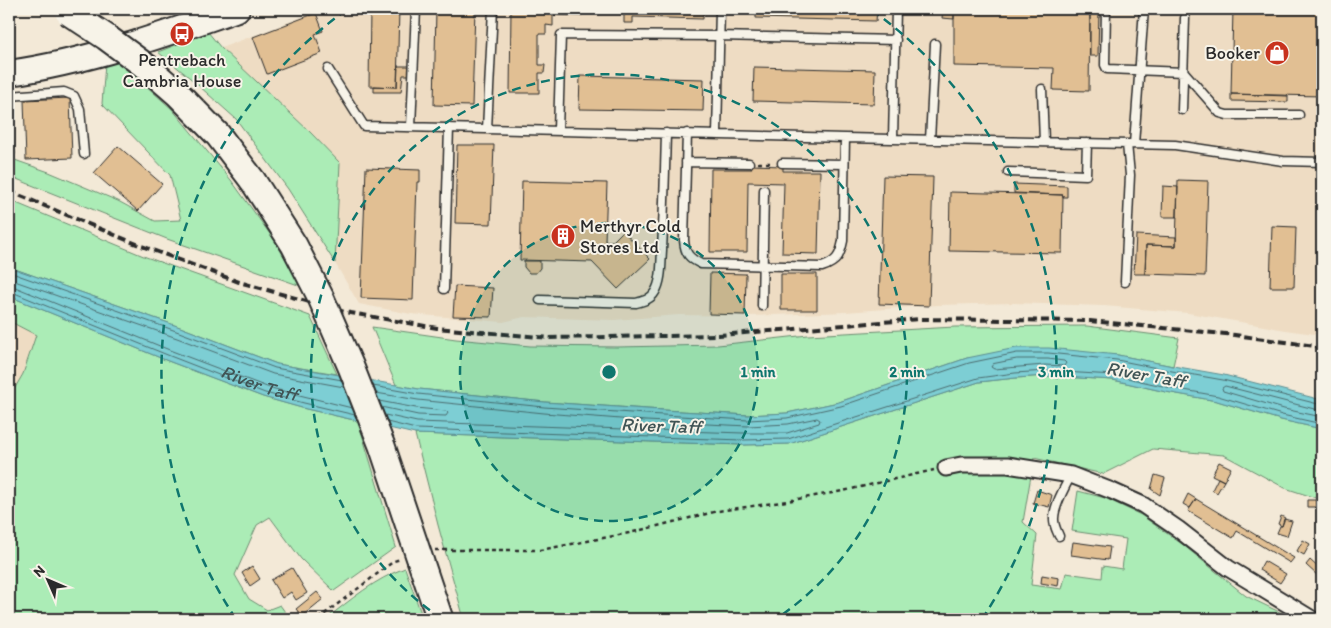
<svg xmlns="http://www.w3.org/2000/svg" width="1331" height="628" viewBox="0 0 1331 628" font-family="Itim,sans-serif">
  <rect width="100%" height="100%" fill="#f3e9d7"/>
  <filter id="ink" filterUnits="userSpaceOnUse"><feTurbulence type="fractalNoise" baseFrequency=".02" numOctaves="2"/><feDisplacementMap in="SourceGraphic" scale="10" xChannelSelector="R" yChannelSelector="G"/><feConvolveMatrix kernelMatrix="1 2 1 2 8 2 1 2 1" color-interpolation-filters="sRGB"/></filter>
  <g filter="url(#ink)">
    <path fill="#eedcc3" d="M323,9H1322V335L1292,331L1188,313L1104,306L1013,303L938,305L846,312L749,316L679,315L614,320L524,317L503,322L411,314L359,304L335,263L339,163L310,132L221,48Z
      M9,321L37,335L23,374L9,398Z"/>
    <path fill="#abecb6" stroke="#6b8c70" d="M208,32L221,48L310,132L340,163L335,263L288,189L236,119L189,77L158,52Z
      M115,58L172,109L231,180L275,241L301,286L167,239L9,176V158L49,172L118,201L155,221L181,220L170,175L102,104L105,63Z
      M9,200L146,257L310,316L337,374L277,364L180,327L9,267Z
      M9,296L168,361L263,397L302,408L358,421L396,547L334,591L301,559L270,517L257,525L235,575L249,599L267,610L280,605L290,619H9V398L23,374L36,335L9,321Z
      M1087,326L1179,338L1173,366L1118,355L967,358L839,402L787,413L748,415L647,409L545,402L419,389L396,385L372,327L456,339L530,346L617,347L718,345L808,335L955,327Z
      M1046,376L1113,380L1166,392L1217,401L1281,420L1322,429V500L1285,488L1224,455L1153,449L1103,474L1034,458L1023,522L1037,535L1031,585L1062,589L1066,573L1102,578L1103,566L1122,569L1126,539L1072,531L1078,491L1105,498L1141,515L1182,544L1246,596L1294,619H464L438,525L415,434L743,445L789,444L979,382L1016,378Z
      M405,568L423,619H326C350,600 375,579 405,568Z"/>
    <path fill="#7dced4" stroke="#5c8d90" d="M9,267L180,327L277,364L419,389L545,402L647,409L748,415L787,413L839,402L967,358L1016,348H1049L1118,355L1173,366L1224,375L1322,400V429L1281,420L1217,401L1166,392L1113,380L1046,376L1016,378L979,382L789,444L743,445L415,434L302,408L263,397L168,361L9,296Z"/>
    <g fill="none" stroke-linecap="round" stroke-linejoin="round">
      <g stroke="#4c6c6f" stroke-width="1">
        <path d="M9,272L179,332L275,368L342,380"/>
        <path d="M9,279L177,338L273,374L344,387"/>
        <path id="s1" d="M9,286L15,287L172,351L267,387L352,408"/>
        <path d="M9,292H12L170,356L265,393L304,403L355,415"/>
        <path d="M1017,359H1048L1064,361L1066,363L1064,366L1045,365L994,369L991,367L993,364Z"/>
        <path d="M373,386L418,394L544,407L646,414L748,420L787,418L841,406L969,363L1017,353H1048L1117,360L1172,371L1223,380L1322,405"/>
        <path d="M376,393L418,400L544,413L646,421L748,426L788,424L817,418L820,420L819,423L787,433H743L417,422L385,415"/>
        <path d="M379,401L416,408L446,411L448,413L446,416L418,415L381,407"/>
        <path d="M1322,411L1225,386L1222,388L1223,391L1284,409L1322,417"/>
        <path d="M387,422L416,429L743,440L788,439L978,378L1015,373L1046,371L1114,375L1167,387L1218,396L1282,415L1322,424"/>
      </g>
    </g>
    <path fill="#e1bf93" stroke="#2b2b2b" d="M370,9H399L397,87L369,86Z
      M436,9H475L472,106L434,105Z
      M511,9H553V26L546,25V34H539V65H545L544,73H539V93H510Z
      M553,9H581V16L553,15Z
      M624,9H703V19L633,17V23H624Z
      M756,9H877L876,21L756,18Z
      M943,9H954V19L942,18Z
      M954,9L1090,10L1089,91L1053,90L1054,68L954,66Z
      M1070,9H1099L1098,56H1090V10H1070Z
      M1233,9L1322,12V96L1231,94Z
      M316,13L323,31L315,34L322,53L267,74L253,37Z
      M398,66H409L410,75H403L401,92H374V86L397,87Z
      M754,67L875,70L874,104L753,101Z
      M580,76L704,79L703,111L579,109Z
      M1231,94L1288,96V102L1231,101Z
      M70,98L72,158L26,160L24,100Z
      M457,145H494L491,224L455,223Z
      M118,146L162,184L138,211L94,173Z
      M751,165L783,166V171H820L818,254L782,253L784,183L748,182L747,252H710L711,169H751Z
      M366,168L420,170V182H417L413,300L361,298Z
      M883,176L933,177L929,306L879,304Z
      M1178,180L1208,181L1205,276L1145,274L1146,245L1176,246Z
      M522,181L607,183L605,241H613L623,231L650,259L618,289L592,262L520,260Z
      M1014,184L1067,186V197H1063V195L1014,193Z
      M1163,186L1178,187L1177,217H1162Z
      M950,192L1063,195L1062,253L949,251Z
      M1272,226L1296,227L1294,287H1270Z
      M1136,235L1176,237V246L1146,245L1145,274H1134Z
      M524,261H540V268L536,273H529L524,267Z
      M710,273L746,274L745,315L709,314Z
      M781,274H817V310H781Z
      M455,286L493,288L491,317L453,316Z
      M1322,303V326H1319Z
      M1219,462L1231,468L1224,481L1212,475Z
      M1155,475L1165,478L1160,495L1151,489Z
      M1218,478L1224,481L1217,493L1212,490Z
      M1037,490L1052,495L1049,507L1033,503Z
      M1188,494L1196,499L1190,508L1183,504Z
      M1196,499L1294,558L1290,563L1237,531L1233,538L1188,511Z
      M1307,500H1316V507H1307Z
      M1281,516L1285,518L1282,526L1278,524Z
      M1284,519L1292,521L1287,536L1277,533L1280,526H1282Z
      M1303,540L1310,544L1304,555L1297,551Z
      M1073,542L1110,547L1108,560L1071,555Z
      M1310,560L1322,571L1318,576L1306,565Z
      M1264,561L1286,574L1280,583L1259,570Z
      M252,566L260,579L250,586L242,573Z
      M292,568L307,593L296,600L291,592L282,598L271,580Z
      M1042,575L1059,578L1058,586L1041,583Z
      M317,592L323,599L302,616L296,609Z"/>
    <g fill="none" stroke-linecap="round" stroke-linejoin="round">
      <defs>
        <path id="service" d="M1106,9L1105,65L1107,69L1184,72L1220,113L1227,115H1299
          M328,69L364,126L845,138L1175,145L1283,161L1322,162
          M1042,89L1044,142
          M9,96L64,92L74,96L80,109L84,154
          M1182,110L1185,18
          M411,127L416,9
          M487,129L493,9
          M558,130L561,35L719,36L896,40
          M687,133L684,240C685,254 689,258 701,264L822,267C837,262 840,256 843,241L845,138
          M717,134L720,9
          M893,139L896,9
          M930,140L935,44
          M1134,144L1144,9
          M9,148L10,153
          M686,162L749,163
          M782,163L844,164
          M1008,172L1086,175L1087,143
          M1125,282L1130,175L1127,144
          M444,289L449,128
          M540,300L636,303C644,301 651,299 655,292C662,281 661,263 662,250C664,211 665,172 666,133
          M762,306L764,190
          M1059,536C1057,531 1054,526 1054,520C1053,507 1065,487 1071,475"/>
        <path id="minor" d="M946,468L961,465H1008L1071,475L1112,491L1143,505L1178,529L1228,568L1312,619"/>
        <path id="primary" d="M9,73C87,62 163,35 237,9"/>
        <path id="trunk" d="M148,68L178,94L218,135L253,181"/>
      </defs>
      <use href="#service" stroke="#2b2b2b" stroke-width="11"/>
      <use href="#minor" stroke="#2b2b2b" stroke-width="19"/>
      <use href="#primary" stroke="#2b2b2b" stroke-width="28"/>
      <use href="#trunk" stroke="#2b2b2b" stroke-width="29"/>
      <path stroke="#2b2b2b" stroke-width="2.5" stroke-dasharray="4 4" stroke-linecap="butt" d="M758,163H772
        M435,550H540L629,533L718,511L781,502L843,491L934,470
        M318,619L394,561L401,559"/>
      <use href="#service" stroke="#f7f3e8" stroke-width="8"/>
      <use href="#minor" stroke="#f7f3e8" stroke-width="15"/>
      <use href="#primary" stroke="#f7f3e8" stroke-width="24"/>
      <use href="#trunk" stroke="#f7f3e8" stroke-width="25"/>
      <path stroke="#2b2b2b" stroke-width="4" stroke-dasharray="8 4" stroke-linecap="butt" d="M9,191L139,245L239,282L345,312L437,328L550,338L719,335L920,319L1090,321L1235,335L1322,347"/>
      <defs>
        <path id="trunk-bridge" d="M68,12L106,37L148,68
          M253,181L294,245L321,298L351,367L382,446L440,619"/>
      </defs>
      <use href="#trunk-bridge" stroke="#2b2b2b" stroke-width="29" stroke-linecap="butt"/>
      <use href="#trunk-bridge" stroke="#f7f3e8" stroke-width="25"/>
    </g>
  </g>
  <circle cx="609" cy="372" r="149" fill="#0f766e" fill-opacity=".12"/>
  <g fill="none" stroke="#0f766e" stroke-width="2.5" stroke-dasharray="9 6">
    <circle cx="609" cy="372" r="149"/>
    <path d="M442 619A298 298 0 1 1 776 619"/>
    <path d="M236 619A447 447 0 0 1 346 10M872 10A447 447 0 0 1 982 619"/>
  </g>
  <defs>
    <symbol id="bus-disc" viewBox="-11 -11 22 22"><circle r="9.5" fill="#c8321e" stroke="#f7f3e8"/><path d="M-5-6H5V4H4V6H2V4H-2V6H-4V4H-5ZM-3.5-4V0h7V-4ZM-3.5 1.2v1.5H-2V1.2ZM2 1.2v1.5H3.5V1.2Z" fill="#fff"/></symbol>
    <symbol id="shop-disc" viewBox="-11 -11 22 22"><circle r="9.5" fill="#c8321e" stroke="#f7f3e8"/><path d="M-5-2.5h2.3a2.7 3.5 0 0 1 5.4 0H5L5.5 6h-11ZM-1.5-2.5h3a1.5 2.3 0 0 0-3 0Z" fill="#fff"/></symbol>
    <symbol id="building-disc" viewBox="-11 -11 22 22"><circle r="9.5" fill="#c8321e" stroke="#f7f3e8"/><path d="M-4-6H4V6H1V3H-1V6H-4ZM-2.5-4.3h1.7v1.8h-1.7ZM.8-4.3h1.7v1.8H.8ZM-2.5-1h1.7V.8h-1.7ZM.8-1h1.7V.8H.8Z" fill="#fff"/></symbol>
  </defs>
  <g fill-rule="evenodd">
    <use href="#bus-disc" x="168" y="20" width="28" height="28"/>
    <use href="#shop-disc" x="1263" y="39" width="28" height="28"/>
    <use href="#building-disc" x="549" y="222" width="28" height="28"/>
  </g>
  <g text-anchor="middle" stroke-width="4" stroke-linejoin="round" paint-order="stroke">
    <g font-size="18" fill="#2b2b2b" stroke="#f7f3e8" text-anchor="end">
      <text x="1260" y="59">Booker</text>
      <text x="182" y="66" text-anchor="middle">Pentrebach<tspan x="182" dy="21">Cambria House</tspan></text>
      <text x="580" y="232" text-anchor="start">Merthyr Cold<tspan x="580" dy="21">Stores Ltd</tspan></text>
    </g>
    <g font-size="19" font-style="italic" fill="#405455" stroke="#f7f3e8">
      <text transform="translate(1146 374) rotate(10)" y="7">River Taff</text>
      <text dy="7" stroke="none"><textPath href="#s1" startOffset="269">River Taff</textPath></text>
      <text transform="translate(661 425) rotate(2)" y="7">River Taff</text>
    </g>
  </g>
  <circle cx="609" cy="372" r="8" fill="#0f766e" stroke="#f7f3e8" stroke-width="2.5"/>
  <g font-size="15" text-anchor="middle" font-weight="bold" fill="#0f766e" stroke="#f7f3e8" stroke-width="4" stroke-linejoin="round" paint-order="stroke">
    <text x="758" y="377">1 min</text>
    <text x="907" y="377">2 min</text>
    <text x="1056" y="377">3 min</text>
  </g>
  <rect width="1331" height="628" fill="none" stroke="#f7f3e8" stroke-width="30"/>
  <rect x="15" y="15" width="1301" height="598" fill="none" stroke="#2b2b2b" stroke-width="2" filter="url(#ink)"/>
  <g transform="translate(48 580) rotate(315)" stroke="#f7f3e8" stroke-width="4" paint-order="stroke">
  <path d="M0-4L9 19L0 12L-9 19Z" fill="#2b2b2b"/>
  <text y="-8" font-size="14" font-weight="bold" text-anchor="middle" fill="#2b2b2b">N</text>
  </g>
</svg>
